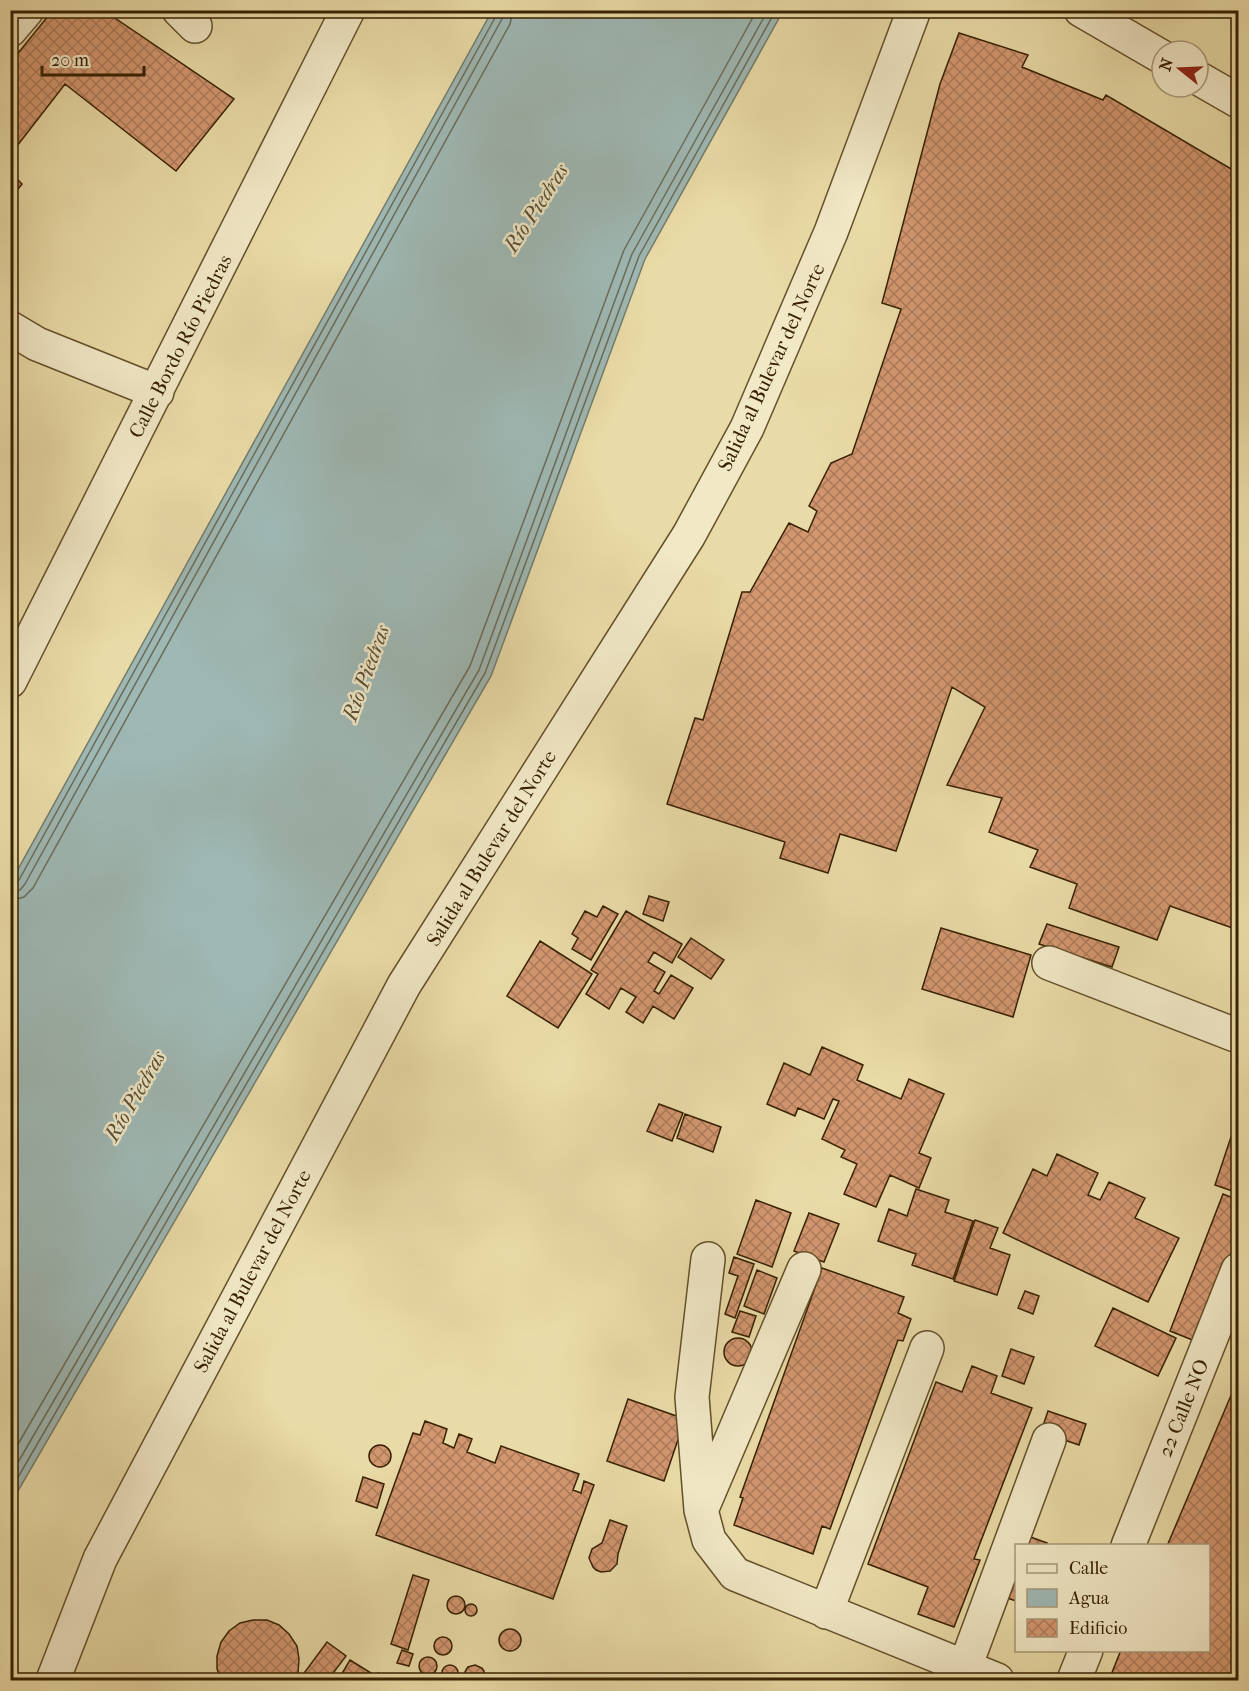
<svg xmlns="http://www.w3.org/2000/svg" width="1249" height="1691" viewBox="0 0 1249 1691" font-family="'IM FELL French Canon',serif">
  <defs>
    <pattern id="building-cross-hatch" width="8" height="8" patternUnits="userSpaceOnUse" patternTransform="scale(1.5)"><rect width="8" height="8" fill="#d39770"/><path d="M0 0l8 8M0 8l8-8" fill="none" stroke="#ac7b5a"/></pattern>
  </defs>
  <rect width="100%" height="100%" fill="#e9dba7"/>
  <filter id="stains"><feTurbulence type="fractalNoise" baseFrequency=".00333" numOctaves="4"/><feColorMatrix values="0 0 0 0 .2 0 0 0 0 .09 0 0 0 0 .02 0 0 0 .5 -.17"/></filter>
  <radialGradient id="worn" r=".72"><stop offset=".6" stop-color="#630" stop-opacity="0"/><stop offset="1" stop-color="#630" stop-opacity=".3"/></radialGradient>
  <path fill="#9eb8b4" stroke="#757c6c" stroke-width="1.5" d="M492,11H783L645,259L491,676L11,1503V882Z"/>
  <g fill="none" stroke-linecap="round" stroke-linejoin="round">
    <path stroke="#6a6c5a" stroke-width="1.5" d="M10,884L15,883L19,880L496,16L497,10
      M10,892L20,890L25,884L502,19L504,10
      M10,901L24,897L33,888L510,24L513,10
      M10,1458L470,666L624,250L757,10
      M10,1476L479,670L632,254L768,10
      M10,1491L485,673L639,256L776,10"/>
  </g>
  <path fill="url(#building-cross-hatch)" stroke="#372100" stroke-width="1.5" d="M53,10H103L234,99L176,171L65,84L10,155V63Z
    M959,33L1028,55L1022,67L1103,100L1106,95L1238,173V930L1170,906L1157,940L1069,908L1077,884L1030,867L1038,850L989,832L1002,798L947,785L985,707L952,687L896,851L840,834L828,873L780,858L785,842L667,804L695,718L703,720L742,592H750L789,523L808,532L817,511L809,506L831,463L852,454L901,309L882,303L940,84Z
    M10,172L22,184L10,199Z
    M649,896L669,902L663,921L643,914Z
    M603,906L618,914L591,960L572,949L578,938L572,934L585,911L597,917Z
    M626,911L682,944L672,963L654,952L648,962L665,972L654,991L659,994L671,975L693,988L674,1019L653,1006L643,1023L626,1012L636,997L621,988L609,1009L586,994L598,974L591,970Z
    M1047,924L1119,947L1112,967L1039,944Z
    M941,928L1031,955L1013,1017L922,989Z
    M691,938L724,960L711,979L678,957Z
    M540,941L592,974L558,1028L507,996Z
    M822,1047L863,1065L857,1080L901,1099L909,1079L944,1094L919,1153L931,1158L919,1188L890,1175L876,1207L844,1194L857,1164L841,1157L845,1150L822,1139L839,1101L833,1099L824,1119L798,1108L795,1116L767,1104L784,1063L810,1075Z
    M659,1104L683,1113L672,1141L647,1131Z
    M685,1114L721,1127L713,1152L677,1138Z
    M1236,1122H1238V1193L1215,1185Z
    M1057,1154L1098,1173L1088,1195L1100,1200L1109,1182L1145,1198L1135,1218L1179,1238L1148,1302L1003,1233L1033,1169L1047,1176Z
    M916,1189L949,1200L945,1212L973,1221L953,1279L912,1265L916,1254L878,1241L889,1209L907,1216Z
    M1223,1194L1238,1200V1241L1200,1343L1170,1331Z
    M756,1200L791,1213L772,1267L737,1254Z
    M809,1213L839,1224L824,1262L794,1251Z
    M975,1220L998,1228L990,1248L1010,1255L997,1295L954,1281Z
    M734,1257L754,1264L735,1318L725,1314L738,1276L729,1273Z
    M822,1268L904,1297L898,1313L911,1319L903,1341L898,1340L830,1529L822,1526L813,1554L734,1525L743,1498L740,1497Z
    M757,1270L777,1278L764,1314L744,1306Z
    M1025,1291L1039,1296L1033,1314L1018,1308Z
    M1113,1308L1176,1338L1158,1376L1095,1346Z
    M740,1311L756,1316L749,1337L732,1332Z
    M724 1352a14 14 0 1 1 28 0a14 14 0 1 1-28 0Z
    M1011,1349L1034,1357L1024,1384L1002,1376Z
    M972,1366L997,1376L991,1393L1032,1408L974,1559L980,1560L954,1627L918,1614L928,1587L868,1564L936,1382L962,1392Z
    M1238,1379V1680H1109L1121,1650H1208V1546H1167Z
    M628,1399L685,1419L664,1481L607,1461Z
    M1048,1411L1086,1424L1079,1445L1041,1432Z
    M425,1421L447,1429L443,1443L454,1448L459,1434L472,1439L467,1452L495,1463L501,1446L579,1474L573,1490L581,1493L584,1481L594,1485L553,1599L376,1535L413,1433L420,1435Z
    M369 1456a11 11 0 1 1 22 0a11 11 0 1 1-22 0Z
    M363,1477L384,1484L377,1508L356,1501Z
    M610,1520L627,1526L618,1554L617,1564L610,1571L601,1572L596,1570L593,1567L589,1558L592,1549L602,1543Z
    M1025,1535L1047,1543L1046,1546H1021Z
    M1016,1559V1601L1004,1597Z
    M413,1575L429,1580L408,1650L391,1644Z
    M447 1605a9 9 0 1 1 18 0a9 9 0 1 1-18 0Z
    M465 1610a6 6 0 1 1 12 0a6 6 0 1 1-12 0Z
    M253,1620H267L279,1625L289,1634L297,1646L299,1659L298,1673L294,1680H222L217,1669V1656L221,1642L229,1631L240,1623Z
    M499 1640a11 11 0 1 1 22 0a11 11 0 1 1-22 0Z
    M434 1646a9 9 0 1 1 18 0a9 9 0 1 1-18 0Z
    M327,1642L346,1656L328,1680H299Z
    M402,1650L413,1654L409,1666L397,1663Z
    M419 1666a9 9 0 1 1 18 0a9 9 0 1 1-18 0Z
    M350,1660L371,1673L366,1680H338Z
    M442 1673a8 8 0 1 1 16 0a8 8 0 1 1-16 0Z
    M475,1665L482,1668L484,1671L485,1680H464L463,1676L466,1670L468,1667Z
    M378,1673L393,1680H375Z
    M502,1675L510,1680H492L495,1677Z"/>
  <g fill="none" stroke-linecap="round" stroke-linejoin="round">
    <defs>
      <path id="minor" d="M179,10L195,26
        M1081,10L1162,57
        M10,30L27,10
        M1198,78L1238,101
        M10,328L37,344L157,392
        M10,681L348,10
        M1049,963L1238,1036
        M708,1259L692,1397L701,1510L709,1540L735,1574L997,1680
        M703,1506L804,1269
        M1128,1546L1238,1270
        M826,1612L927,1348
        M965,1667L1049,1440
        M53,1680L100,1559L404,985L689,535L747,428L831,232L914,10
        M1074,1680L1086,1650"/>
    </defs>
    <use href="#minor" stroke="#64502a" stroke-width="36"/>
    <use href="#minor" stroke="#f1e8c6" stroke-width="33"/>
  </g>
  <g text-anchor="middle" stroke-width="5" stroke-linejoin="round" paint-order="stroke">
    <g font-size="20" fill="#372100" stroke="#f1e8c6">
      <text transform="translate(180 346) rotate(-63)" y="7">Calle Bordo Río Piedras</text>
      <text transform="translate(771 367) rotate(-65)" y="7">Salida al Bulevar del Norte</text>
      <text transform="translate(491 848) rotate(-58)" y="7">Salida al Bulevar del Norte</text>
      <text transform="translate(252 1271) rotate(-62)" y="7">Salida al Bulevar del Norte</text>
      <text transform="translate(1183 1408) rotate(-68)" y="7">22 Calle NO</text>
    </g>
    <g font-size="21" font-style="italic" fill="#564e36" stroke="#f1e8c6">
      <text transform="translate(536 208) rotate(-57)" y="7">Río Piedras</text>
      <text transform="translate(366 673) rotate(-70)" y="7">Río Piedras</text>
      <text transform="translate(135 1096) rotate(-60)" y="7">Río Piedras</text>
    </g>
  </g>
  <rect width="1249" height="1691" fill="none" stroke="#e9dba7" stroke-width="36"/>
  <rect x="12" y="12" width="1225" height="1667" fill="none" stroke="#372100" stroke-width="3"/>
  <rect x="18" y="18" width="1213" height="1655" fill="none" stroke="#372100" stroke-width="1.5"/>
  <rect x="1015" y="1544" width="195" height="108" fill="#f1e8c6" stroke="#a79877" stroke-width="1.5"/>
  <rect x="1027" y="1564" width="30" height="9" fill="#f1e8c6" stroke="#a79877" stroke-width="1.5"/>
  <text x="1069" y="1574" font-size="18" fill="#372100">Calle</text>
  <rect x="1027" y="1589" width="30" height="18" fill="#9eb8b4" stroke="#a79877" stroke-width="1.5"/>
  <text x="1069" y="1604" font-size="18" fill="#372100">Agua</text>
  <rect x="1027" y="1619" width="30" height="18" fill="url(#building-cross-hatch)" stroke="#a79877" stroke-width="1.5"/>
  <text x="1069" y="1634" font-size="18" fill="#372100">Edificio</text>
  <g transform="translate(1180 69) rotate(288)"><circle r="28" fill="#f1e8c6" stroke="#a79877" stroke-width="1.5"/>
  <path d="M0-4.5L10 22L0 15L-10 22Z" fill="#8f2418"/>
  <text y="-9" font-size="16" font-weight="bold" text-anchor="middle" fill="#372100">N</text>
  </g>
  <path d="M42 66v9h102v-9" fill="none" stroke="#372100" stroke-width="3"/>
  <text x="51" y="66" font-size="18" fill="#372100" stroke="#f1e8c6" stroke-width="4.5" paint-order="stroke">20 m</text>
  <rect width="100%" height="100%" filter="url(#stains)"/>
  <rect width="100%" height="100%" fill="url(#worn)"/>
</svg>
